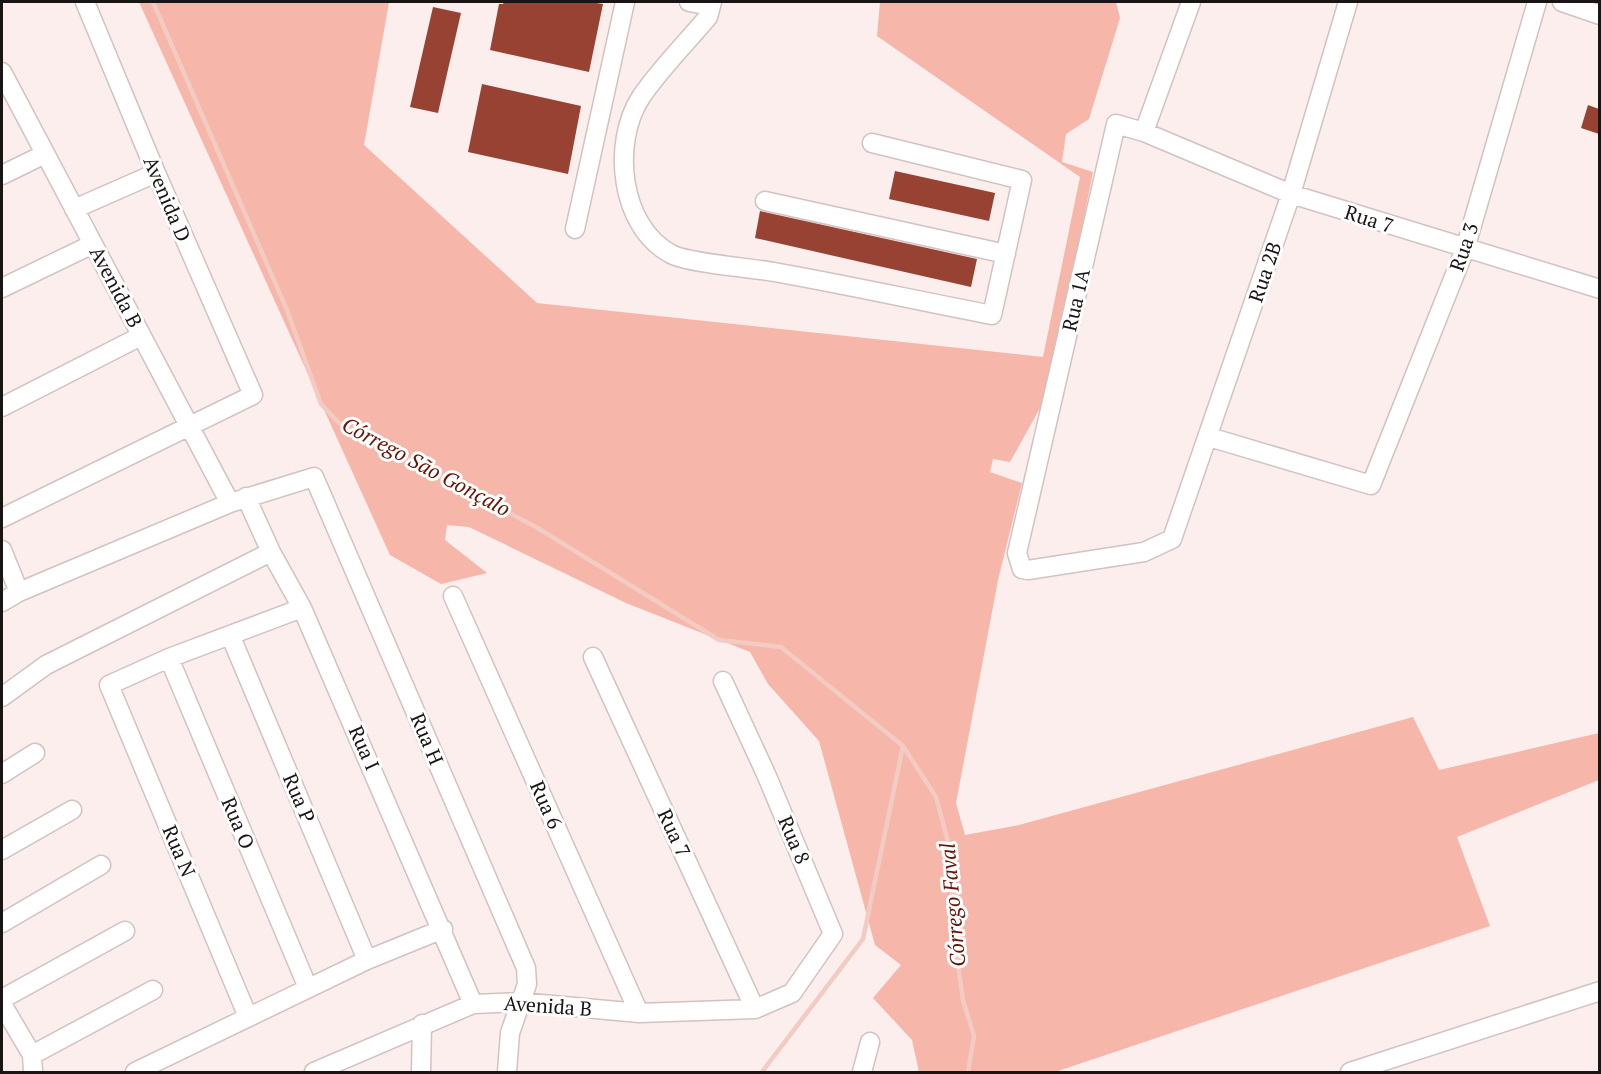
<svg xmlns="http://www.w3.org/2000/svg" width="1601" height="1074" viewBox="0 0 1601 1074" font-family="'PT Serif',serif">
  <rect width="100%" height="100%" fill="#fbeeec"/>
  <path fill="#f6b6a9" d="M139,2H389L364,145L537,303L1043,357L1080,177L877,36L880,2H1116L1120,18L1089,119L1066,134L1062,162L1093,172L1049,392L1010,462L993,459L990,472L1022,483L998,580L956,803L965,835L1019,825L1413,717L1439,770L1599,733V780L1457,837L1490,926L1055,1072H919L912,1040L873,998L901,965L875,945L819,741L768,684L750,652L626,603L469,527L447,525L445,540L487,573L441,584L390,555Z"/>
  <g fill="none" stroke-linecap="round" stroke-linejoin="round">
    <path stroke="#f2cbc2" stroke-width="4.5" d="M153,2L287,310L321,404L339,423L536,527L719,640L781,647L903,746L936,797L950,849L954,937L963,1000L974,1036L968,1072
      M762,1072L863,939L903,746"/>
  </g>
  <path fill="#974233" d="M504,2H590L603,4L589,72L490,50L499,4H503Z
    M433,7L461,13L438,113L410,107Z
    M482,84L581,106L568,174L468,152Z
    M1588,105L1599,109V134L1581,128Z
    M895,171L995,193L989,221L889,199Z
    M760,211L977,259L971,287L755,238Z"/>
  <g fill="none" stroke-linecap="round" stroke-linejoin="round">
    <defs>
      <path id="minor" d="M689,2L711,6
        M712,2L708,17C686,43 660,69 641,97C611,143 620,227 671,254C687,263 752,268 774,272C847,285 920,301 992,315L1022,180L872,143
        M1348,2L1291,194L1172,539L1144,552L1028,570L1022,569L1017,553L1116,124L1144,132L1291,194L1600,289
        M1562,2L1600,15
        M2,72L230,503
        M1144,132L1191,2
        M2,175L45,154
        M765,201L1006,254
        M74,209L156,173
        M575,229L625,2
        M2,288L93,244
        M2,407L141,336
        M1209,437L1371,485L1465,249L1537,2
        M246,497L271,552L302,608L473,1004
        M2,518L253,395L156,173L85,2
        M2,550L19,592
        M453,596L639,1013
        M2,602L19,592L230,503L314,477L526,968L527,984L510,1033L507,1072
        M231,637L367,960
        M593,657L755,1009
        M169,658L308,988
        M2,697L46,665L271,552
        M2,774L35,753
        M2,850L72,810
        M2,923L101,865
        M2,999L125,931
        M2,1004L32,1055L33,1072
        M248,1017L109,685L169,658L302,608
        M32,1055L153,990
        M135,1072L367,960L443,929
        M314,1072L473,1004L520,1002L639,1013L755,1009L792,993L833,934L766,774L723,681
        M421,1072L422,1024
        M862,1072L870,1042
        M1350,1072L1600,991"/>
    </defs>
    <use href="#minor" stroke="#d0c3c0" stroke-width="21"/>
    <use href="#minor" stroke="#fff" stroke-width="18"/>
  </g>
  <g text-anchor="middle" stroke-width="6" stroke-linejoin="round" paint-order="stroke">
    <g font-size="20" fill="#191514" stroke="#fff">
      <text transform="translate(167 199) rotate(67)" y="7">Avenida D</text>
      <text transform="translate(1369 219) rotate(18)" y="7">Rua 7</text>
      <text transform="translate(1464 247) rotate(-71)" y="7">Rua 3</text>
      <text transform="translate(1265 272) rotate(-71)" y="7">Rua 2B</text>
      <text transform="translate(116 287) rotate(62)" y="7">Avenida B</text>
      <text transform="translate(1076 300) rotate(-77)" y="7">Rua 1A</text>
      <text transform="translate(427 739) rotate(67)" y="7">Rua H</text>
      <text transform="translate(364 748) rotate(66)" y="7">Rua I</text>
      <text transform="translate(299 798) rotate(67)" y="7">Rua P</text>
      <text transform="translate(546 805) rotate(66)" y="7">Rua 6</text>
      <text transform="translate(238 823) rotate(67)" y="7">Rua O</text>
      <text transform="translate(674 833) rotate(65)" y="7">Rua 7</text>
      <text transform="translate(794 840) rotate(67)" y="7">Rua 8</text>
      <text transform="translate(179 851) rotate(67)" y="7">Rua N</text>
      <text transform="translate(548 1006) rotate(4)" y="7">Avenida B</text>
    </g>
    <g font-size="21" font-style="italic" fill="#681508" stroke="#fff">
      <text transform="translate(426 467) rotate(28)" y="7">Córrego São Gonçalo</text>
      <text transform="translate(953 905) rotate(-95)" y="7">Córrego Faval</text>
    </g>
  </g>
  <rect width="1601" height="1074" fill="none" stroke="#191514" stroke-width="6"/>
</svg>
